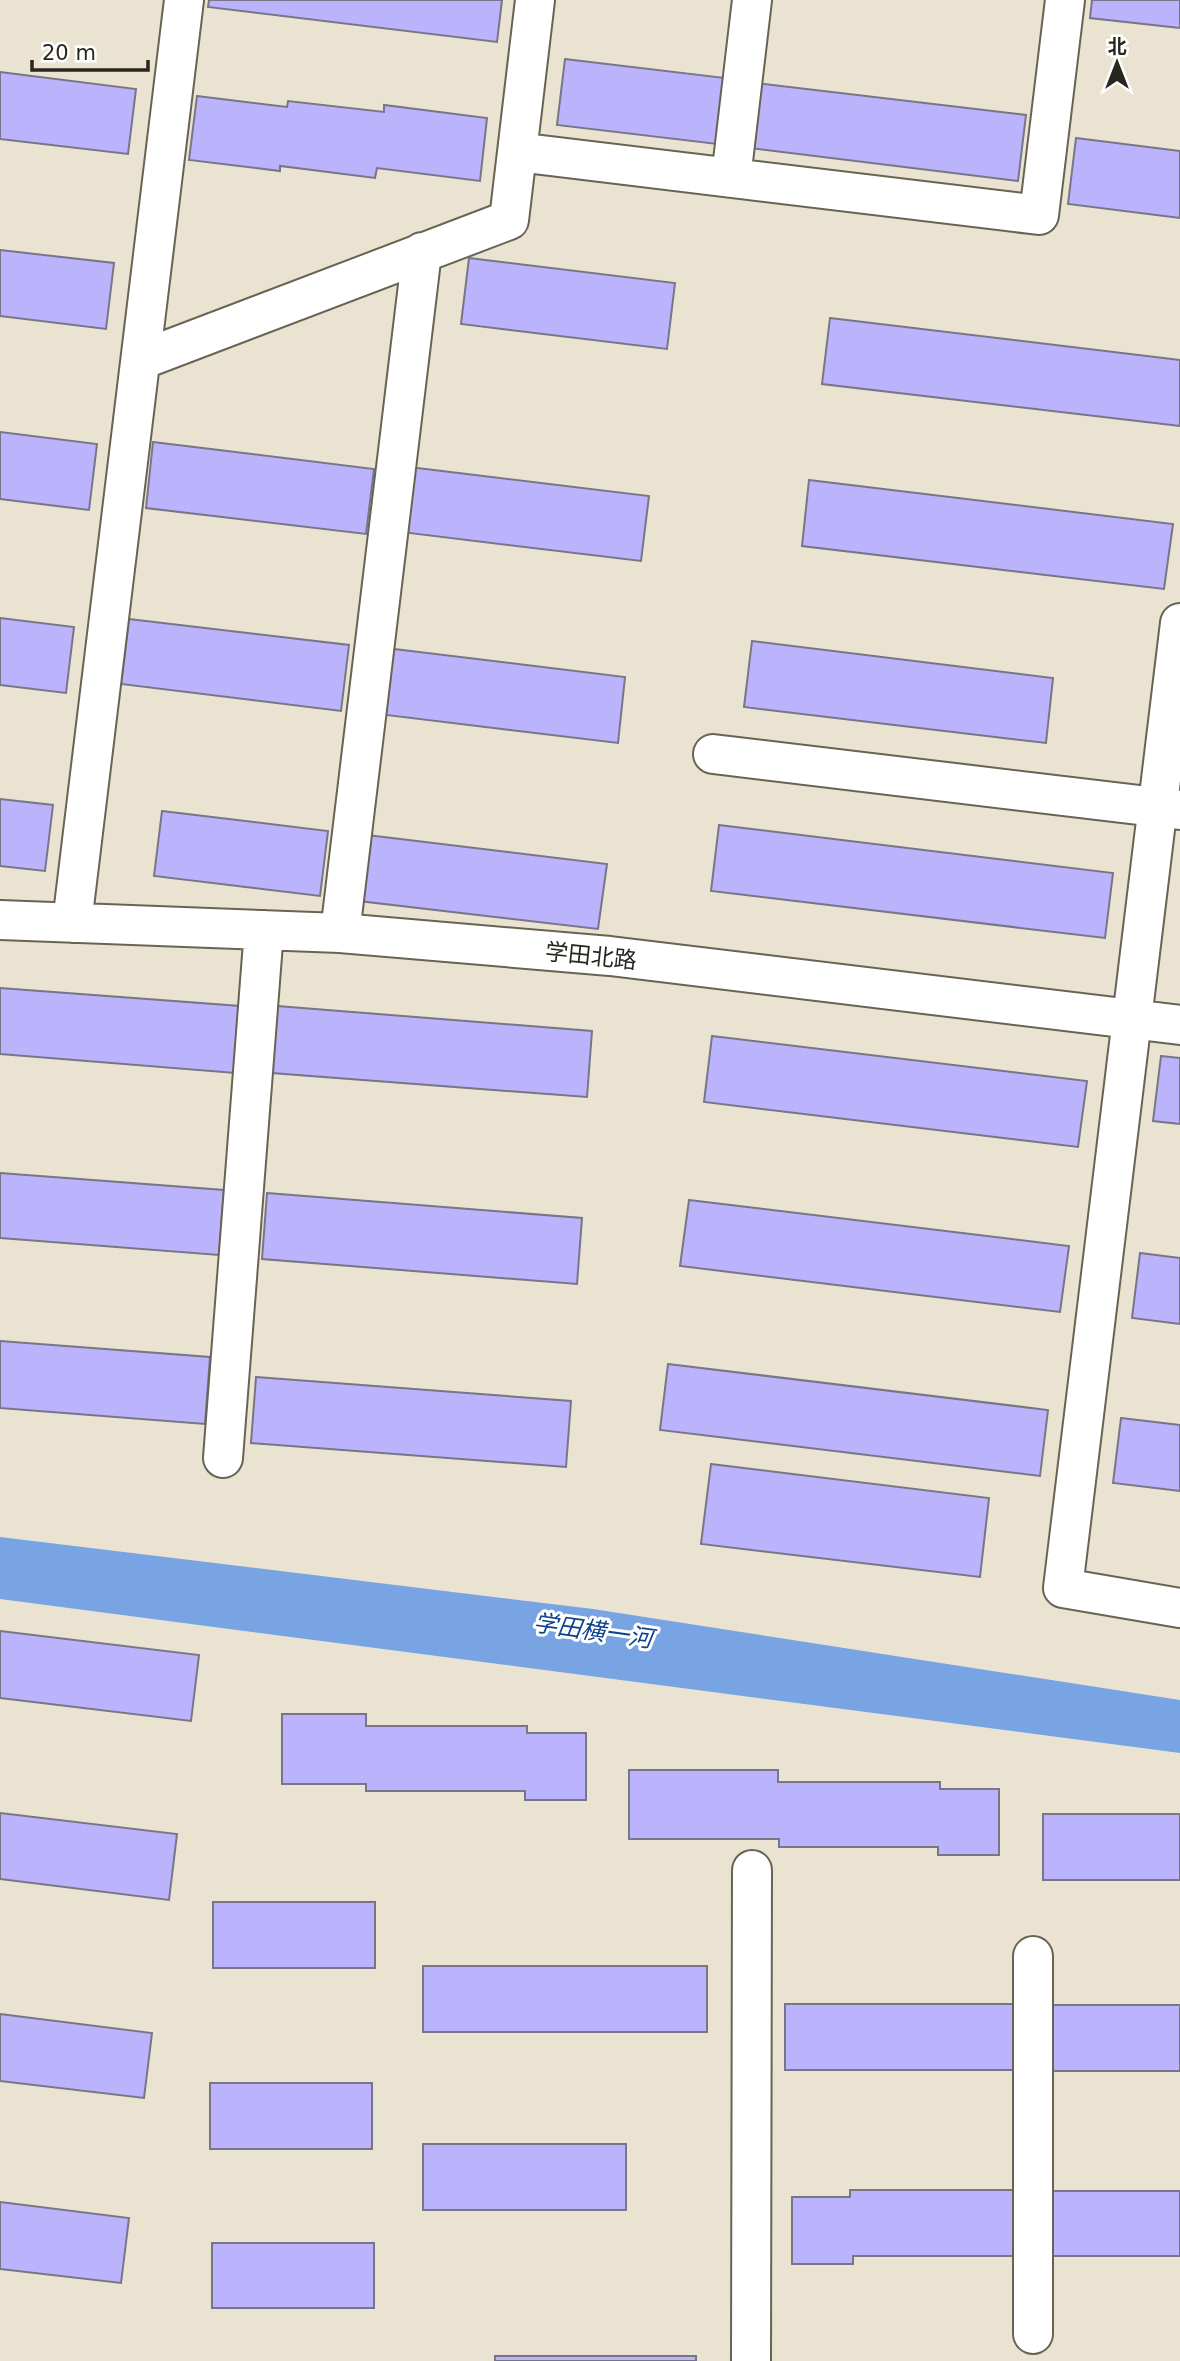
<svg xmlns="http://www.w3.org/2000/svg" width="1180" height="2361" viewBox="0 0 1180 2361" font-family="'DejaVu Sans','Noto Sans SC',sans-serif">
  <rect width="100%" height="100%" fill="#eae3d2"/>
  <path fill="#79a4e3" d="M0,1537L593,1609L1180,1700V1753L0,1599Z"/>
  <path fill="#bcb3fd" stroke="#787686" stroke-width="2" d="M209,0H502L497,42L208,7Z
    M1092,0H1180V28L1090,18Z
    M565,59L725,78L717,144L557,125Z
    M0,72L136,89L128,154L0,139Z
    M756,83L1026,115L1018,181L749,148Z
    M197,96L287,107L288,101L384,112V105L487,118L480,181L377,168L375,178L280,166V171L189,160Z
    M1076,138L1180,151V218L1068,204Z
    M0,250L114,263L106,329L0,316Z
    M469,258L675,283L667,349L461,324Z
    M830,318L1180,360V426L822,384Z
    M0,432L97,444L89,510L0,499Z
    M153,442L374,469L366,534L146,508Z
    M409,467L649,496L641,561L401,532Z
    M809,480L1173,524L1164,589L802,546Z
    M0,618L74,627L66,693L0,685Z
    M129,619L349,645L341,711L121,684Z
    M752,641L1053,678L1046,743L744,707Z
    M386,648L625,677L618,743L378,714Z
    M0,799L53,805L45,871L0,866Z
    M162,811L328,831L320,896L154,876Z
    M719,825L1113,873L1105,938L711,891Z
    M367,835L607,864L598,929L359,901Z
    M0,988L240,1006L235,1073L0,1054Z
    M277,1006L592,1031L587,1097L272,1073Z
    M712,1036L1087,1081L1078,1147L704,1102Z
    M1161,1056L1180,1058V1124L1153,1121Z
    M0,1173L224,1190L219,1255L0,1238Z
    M267,1193L582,1218L577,1284L262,1259Z
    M689,1200L1069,1246L1060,1312L680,1266Z
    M1140,1253L1180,1258V1324L1132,1318Z
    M0,1341L210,1357L205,1424L0,1408Z
    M668,1364L1048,1410L1040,1476L660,1430Z
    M256,1377L571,1401L566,1467L251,1443Z
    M1121,1418L1180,1425V1491L1113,1483Z
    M711,1464L989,1498L980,1577L701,1544Z
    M0,1631L199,1655L191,1721L0,1698Z
    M282,1714H366V1726H527V1733H586V1800H525V1791H366V1784H282Z
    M629,1770H778V1782H940V1789H999V1855H938V1847H779V1839H629Z
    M0,1813L177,1834L169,1900L0,1879Z
    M1043,1814H1180V1880H1043Z
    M213,1902H375V1968H213Z
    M423,1966H707V2032H423Z
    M785,2004H1017V2070H785Z
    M1044,2005H1180V2071H1044Z
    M0,2014L152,2033L144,2098L0,2081Z
    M210,2083H372V2149H210Z
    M423,2144H626V2210H423Z
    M850,2190H1016V2256H853V2264H792V2197H850Z
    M1044,2191H1180V2256H1044Z
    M0,2202L129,2218L121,2283L0,2269Z
    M212,2243H374V2308H212Z
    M495,2356H696V2361H495Z"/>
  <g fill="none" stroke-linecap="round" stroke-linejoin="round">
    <defs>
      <path id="minor" d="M517,152L1039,215L1065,0
        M731,178L752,0
        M141,360L509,220L535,0
        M1180,623L1063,1588L1180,1608
        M713,754L1180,810
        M0,920L340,933L610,956L1180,1025
        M72,923L184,0
        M340,933L422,252
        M223,1458L264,930
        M1033,1956V2334
        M751,2361L752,1870"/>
    </defs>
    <use href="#minor" stroke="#696354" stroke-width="42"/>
    <use href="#minor" stroke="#fff" stroke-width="38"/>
  </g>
  <g text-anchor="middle" stroke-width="6" stroke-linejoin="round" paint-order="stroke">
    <g font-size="23" fill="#292620" stroke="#fff">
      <text transform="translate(591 956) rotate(6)" y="8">学田北路</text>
    </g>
    <g font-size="24" font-style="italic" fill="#0e438d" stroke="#fff">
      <text transform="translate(593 1631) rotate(8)" y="8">学田横一河</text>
    </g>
  </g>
  <g transform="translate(1117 63)" stroke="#ffffff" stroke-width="5" paint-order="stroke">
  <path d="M0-5L12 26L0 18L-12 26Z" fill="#292620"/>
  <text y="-10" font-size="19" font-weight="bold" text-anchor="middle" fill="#292620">北</text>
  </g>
  <path d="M32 60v10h116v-10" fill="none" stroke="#292620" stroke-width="3.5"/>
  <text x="42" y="60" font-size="21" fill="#292620" stroke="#ffffff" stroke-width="5" paint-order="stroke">20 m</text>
</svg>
